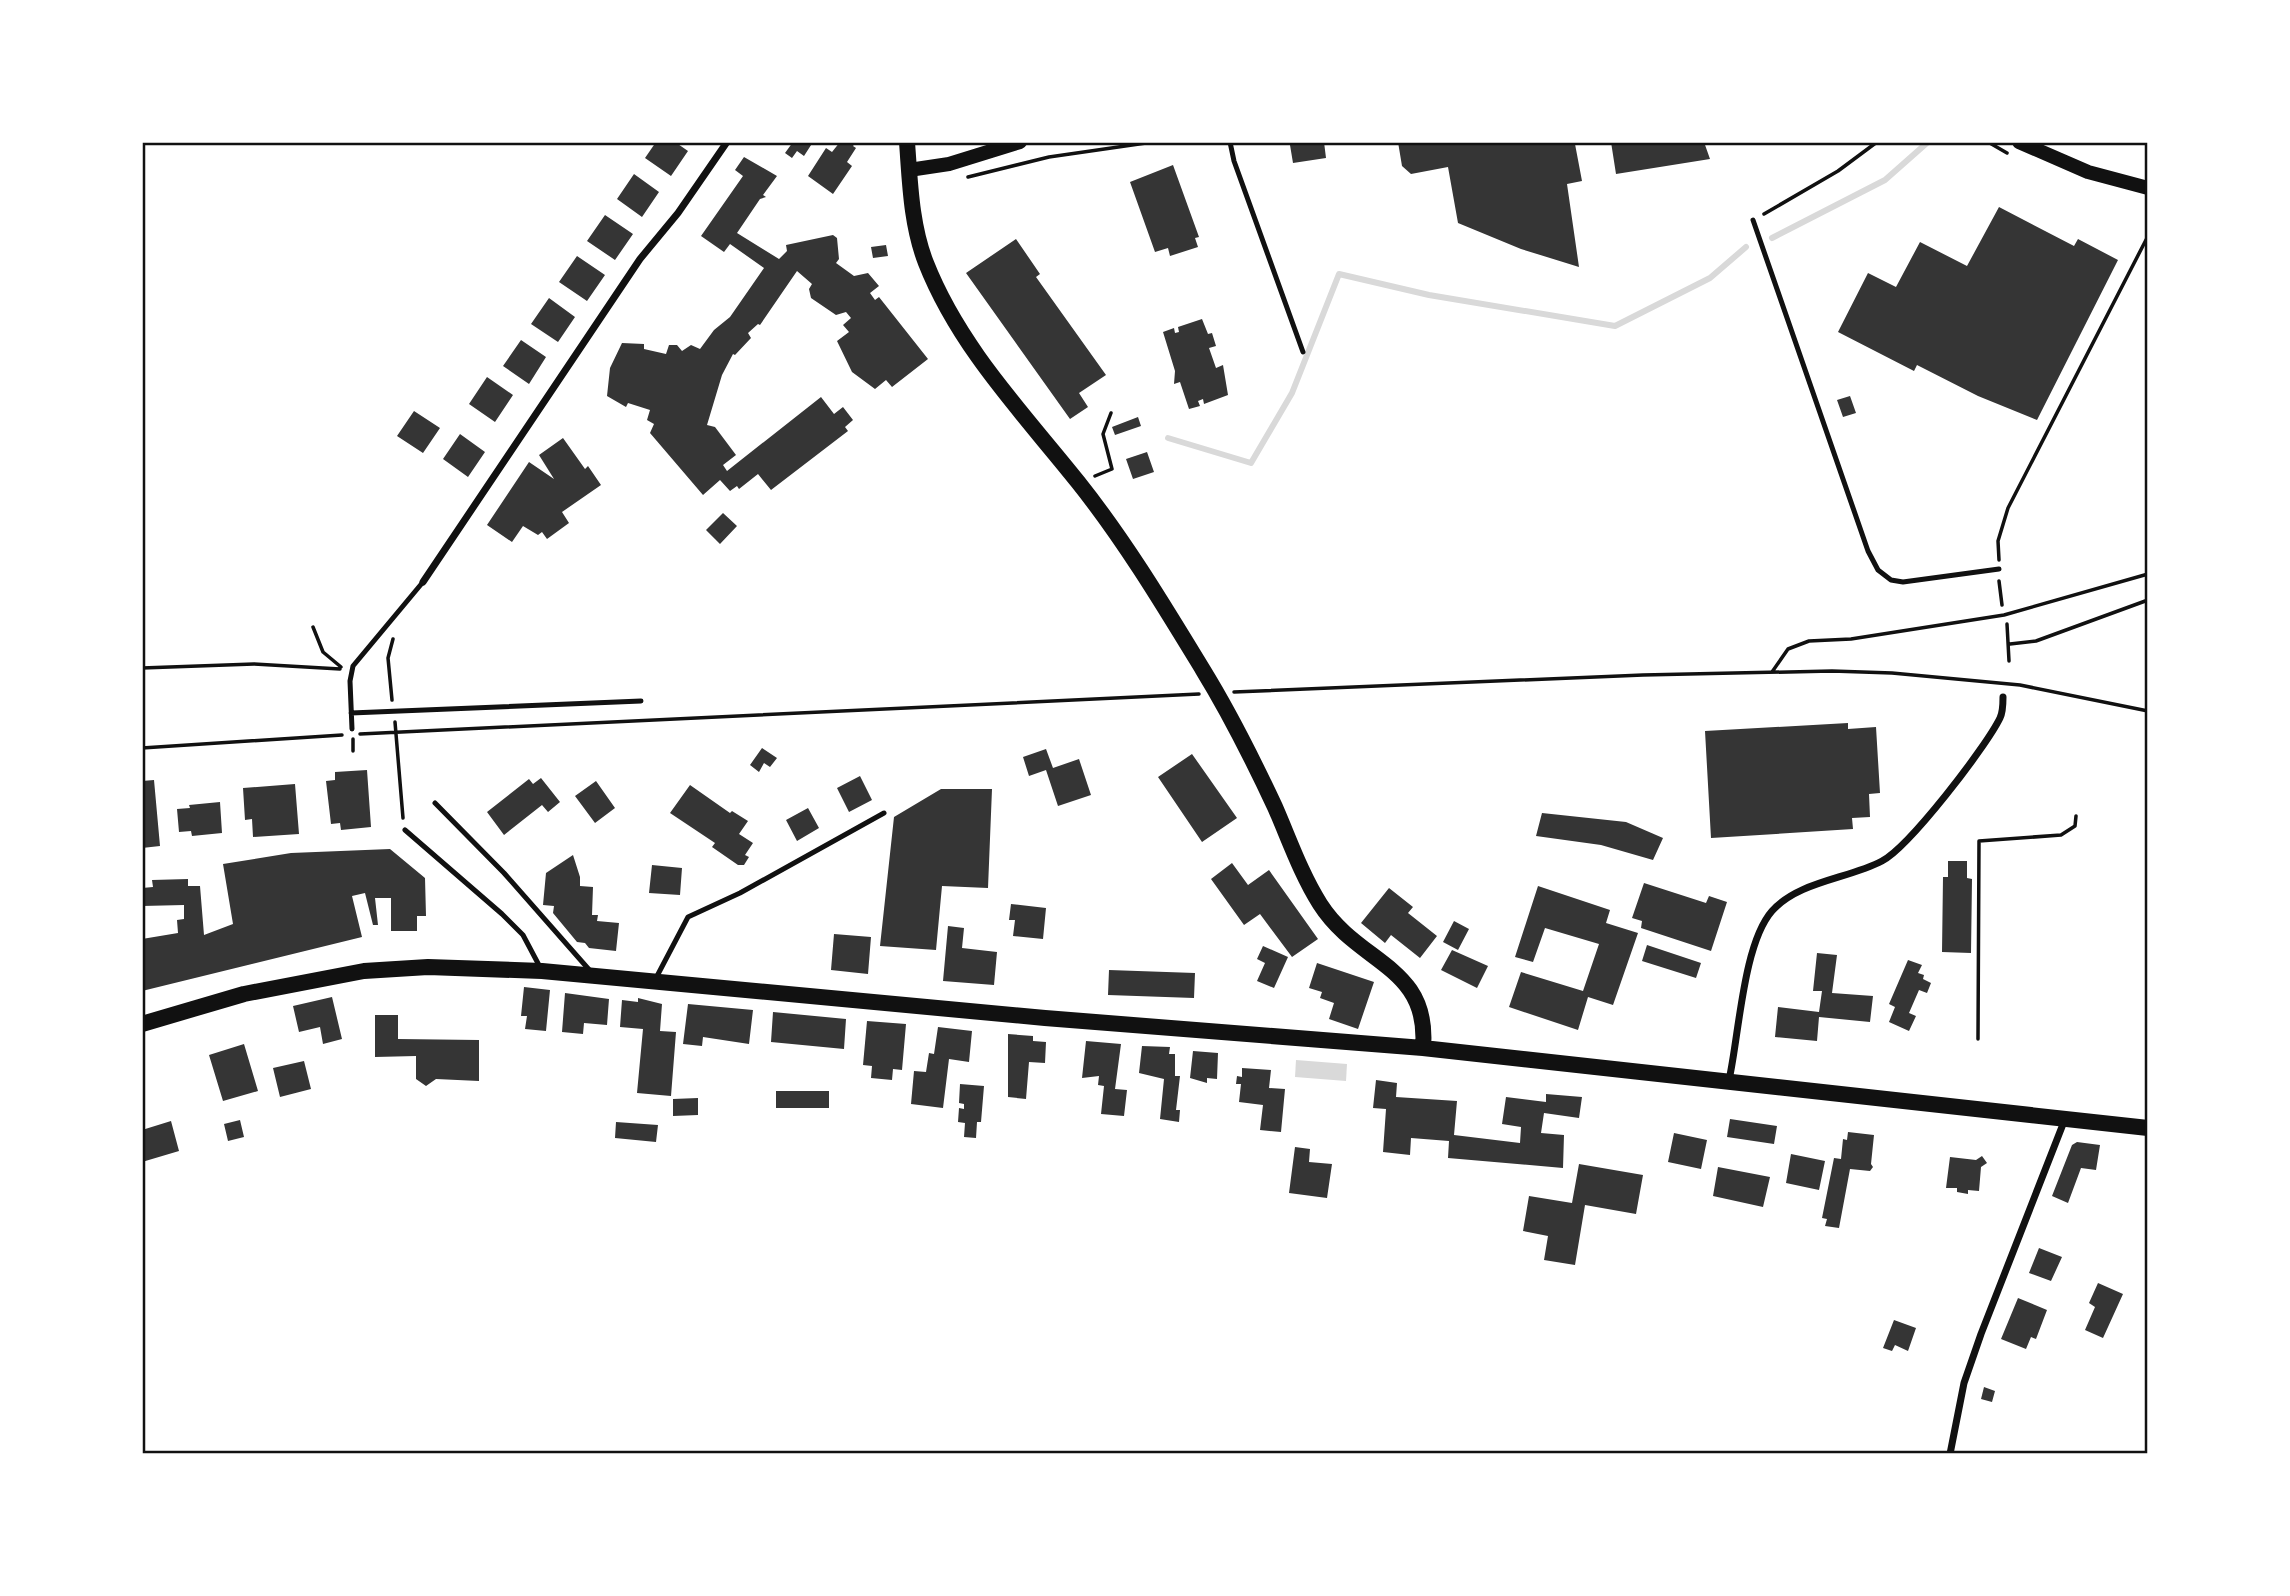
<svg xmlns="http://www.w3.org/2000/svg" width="2290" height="1596" viewBox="0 0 2290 1596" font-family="'Alegreya Sans',sans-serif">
  <rect width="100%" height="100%" fill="#fff"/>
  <path fill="#d9d9d9" d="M1296,1060L1347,1064L1346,1081L1295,1077Z"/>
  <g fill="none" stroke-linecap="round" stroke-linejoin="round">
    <path stroke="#d9d9d9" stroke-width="6" d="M1772,238L1885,180L1928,142
      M1168,438L1251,463L1292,393L1339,274L1429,295L1615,326L1710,278L1746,247"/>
  </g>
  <path fill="#353535" d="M656,142H675L688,151L671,176L645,158Z
    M793,142H813L804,156L797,151L792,158L785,153Z
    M840,142H856L853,146L856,148L847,162L852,166L833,194L808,176L826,148L832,152Z
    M1324,142L1326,158L1293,163L1290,145Z
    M1398,142L1575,144L1582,181L1567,184L1579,267L1521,249L1458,223L1448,167L1411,174L1402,166Z
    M1611,142H1704L1710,159L1616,174Z
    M744,157L777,176L763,195L766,197L760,199L737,233L779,259L787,251L786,245L833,235L837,238L839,259L836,263L854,276L868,273L879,286L870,293L875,300L879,297L928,359L892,387L886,380L875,389L852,372L837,341L849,332L843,325L851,318L846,312L836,315L811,298L809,289L812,284L797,271L760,325L758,324L748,333L751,338L735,355L733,354L722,375L707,425L715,427L736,455L723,465L727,471L821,397L834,414L843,407L853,420L845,427L848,431L771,490L758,474L739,489L737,486L730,491L720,480L703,495L650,433L654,424L647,420L650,410L628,403L626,407L607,396L610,368L622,343L644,344V349L666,354L669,345H677L682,351L691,345L700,349L714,330L730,317L764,268L730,244L724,252L701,236L743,176L735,170Z
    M1173,165L1199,237L1195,238L1198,247L1170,256L1168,248L1155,252L1130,182Z
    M634,174L659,192L642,217L617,199Z
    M1999,207L2074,246L2078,239L2118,260L2037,420L1978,396L1917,365L1914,371L1838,332L1868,273L1896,287L1920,242L1967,266Z
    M605,215L633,234L615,260L587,241Z
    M1016,239L1040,274L1036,277L1106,375L1079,393L1088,407L1070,419L966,273Z
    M886,245L888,256L873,258L871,247Z
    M577,256L605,275L587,301L559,282Z
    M549,298L575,317L558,342L531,324Z
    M1202,319L1208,334L1212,333L1216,346L1209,348L1216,368L1223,365L1228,395L1204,404L1203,399L1198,401L1200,406L1189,409L1180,382L1174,384L1175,371L1163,332L1174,328L1175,333L1179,332L1178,327Z
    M521,340L546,357L529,384L503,366Z
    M487,377L513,395L495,422L469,404Z
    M1850,396L1856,413L1843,417L1837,400Z
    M414,411L440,428L423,453L397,436Z
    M1138,417L1141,426L1115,435L1112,427Z
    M460,434L485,452L468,477L443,459Z
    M563,438L585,469L588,466L601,485L562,512L569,523L547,539L542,532L538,535L523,526L512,542L487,525L529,462L554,479L539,455Z
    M1147,452L1154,472L1133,479L1126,459Z
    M723,513L737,526L720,544L706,530Z
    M1848,723V729L1876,727L1880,793L1869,794L1870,817L1852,818L1853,829L1711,838L1705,731Z
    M762,748L777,758L770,767L764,763L759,772L750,765Z
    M1046,749L1053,768L1079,759L1091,795L1058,806L1046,770L1029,776L1023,757Z
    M1192,754L1237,818L1202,842L1158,777Z
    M367,770L371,827L341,830L340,823L331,824L326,781L335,780V772Z
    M860,776L872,800L849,812L837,788Z
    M541,778L560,802L548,812L542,805L504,835L487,812L529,779L533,784Z
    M154,780L160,846L142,848V781Z
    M596,781L615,808L595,823L575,796Z
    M295,784L299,834L253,837L252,819L245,820L243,788Z
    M690,785L730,813L732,811L748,821L739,834L753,843L745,855L749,857L744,865H738L712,847L715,843L670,813Z
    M941,789H992L988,888L942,886L936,950L880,946L894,817Z
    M220,802L222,833L192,836L191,831L179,832L177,809L190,808L189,805Z
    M808,808L819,828L797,841L786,820Z
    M1542,813L1626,822L1663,838L1653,860L1601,845L1536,836Z
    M390,849L425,878L426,916H417V931H391V898H375L378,925H373L365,893L352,896L362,937L142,991V939L178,933L177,920L184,919V905L142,906V888L153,887L152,880L188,879V886H200L204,935L233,924L223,864L291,853Z
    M573,855L580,877V886L593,887L592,915H598L597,921L619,923L616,951L589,948L585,943L577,942L553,913L554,906L543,905L546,873Z
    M1948,861H1967V878L1972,879L1971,953L1942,952L1943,877H1948Z
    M1232,863L1248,885L1269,870L1318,939L1292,957L1260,914L1244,925L1211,879Z
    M652,865L682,868L680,895L649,893Z
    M1644,883L1706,903L1709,896L1727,902L1711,951L1641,928L1642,921L1632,918Z
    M1538,886L1610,910L1606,923L1638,933L1613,1005L1588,997L1578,1030L1509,1007L1521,972L1583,991L1599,944L1545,928L1533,962L1515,957Z
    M1389,888L1413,907L1408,913L1437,936L1420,958L1391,935L1385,943L1361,923Z
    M1011,904L1046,908L1043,939L1013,936L1015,920H1009Z
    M1454,921L1469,929L1458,950L1443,942Z
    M948,926L964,928L962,948L997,952L994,985L943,981Z
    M834,934L871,937L868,974L831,970Z
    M1647,945L1701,963L1696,978L1642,961Z
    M1263,946L1288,957L1274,988L1257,981L1265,963L1257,959Z
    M1452,950L1488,966L1477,988L1441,970Z
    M1817,953L1837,955L1832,993L1873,996L1870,1022L1819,1017L1817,1041L1775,1037L1778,1007L1819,1012L1822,991H1813Z
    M1908,960L1922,965L1918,973L1924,975L1923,979L1931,983L1927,993L1919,990L1909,1013L1916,1016L1909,1031L1889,1022L1895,1007L1889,1004Z
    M1317,963L1374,982L1358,1029L1329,1019L1334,1003L1320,998L1322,992L1309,988Z
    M1109,970L1195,973L1194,998L1108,995Z
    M524,987L550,990L546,1031L525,1029L527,1016H521Z
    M565,993L609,999L607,1025L584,1023L583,1034L562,1032Z
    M332,997L342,1039L323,1044L320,1027L299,1032L293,1006Z
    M638,998L662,1004L660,1031L676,1032L671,1096L637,1093L643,1029L620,1027L622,1000L638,1002Z
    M688,1004L753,1010L749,1044L703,1037L702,1046L683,1044Z
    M773,1012L846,1019L844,1049L771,1042Z
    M375,1015H398V1039L479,1040V1081L436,1079L426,1086L416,1079V1056L375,1057Z
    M867,1021L906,1024L902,1070L893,1069L892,1080L871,1078L872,1066L863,1065Z
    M938,1027L972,1031L969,1062L949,1059L943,1108L911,1104L914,1071L926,1072L929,1053L934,1054Z
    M1008,1034L1033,1036V1041L1046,1042L1045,1063L1029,1062L1026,1099L1008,1097Z
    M1086,1041L1121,1044L1115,1089L1127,1090L1124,1116L1101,1114L1104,1086L1098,1085L1099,1076L1082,1078Z
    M244,1044L258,1091L223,1101L209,1055Z
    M1142,1046L1170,1047L1169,1054H1175V1076H1180L1176,1110H1180L1179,1122L1160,1119L1164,1079L1139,1073Z
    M1193,1051L1218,1053L1217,1079L1207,1078V1083L1190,1078Z
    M304,1061L311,1089L280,1097L273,1068Z
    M1242,1068L1271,1070L1269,1088L1285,1089L1281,1132L1260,1130L1263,1105L1239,1102L1241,1084H1236L1237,1076L1242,1077Z
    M1376,1080L1397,1083L1396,1097L1457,1101L1454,1135L1520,1143L1521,1127L1502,1124L1506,1097L1546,1102V1094L1582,1097L1579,1118L1544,1113L1541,1133L1564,1135L1563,1168L1448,1158L1449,1141L1411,1138L1410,1155L1383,1152L1386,1109L1373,1108Z
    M960,1084L984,1086L981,1122H977L976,1138L964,1137L965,1123L958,1122L959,1108L964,1109V1104L959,1103Z
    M776,1091H829V1108H776Z
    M698,1098V1115L673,1116V1099Z
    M1730,1119L1777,1126L1774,1144L1727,1137Z
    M240,1120L244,1137L228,1141L224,1124Z
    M171,1121L179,1151L142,1162V1130Z
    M616,1122L658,1125L656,1142L615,1138Z
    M1848,1132L1874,1135L1871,1164L1873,1167L1870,1171L1850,1169L1839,1228L1825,1226L1827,1219L1822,1218L1834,1158L1841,1159L1843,1139L1847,1140Z
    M1674,1133L1707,1140L1701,1169L1668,1162Z
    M2077,1142L2100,1145L2096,1170L2081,1168L2068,1203L2052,1196L2072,1145Z
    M1295,1147L1310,1149L1309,1162L1332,1164L1327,1198L1289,1193Z
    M1791,1154L1825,1161L1819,1190L1786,1183Z
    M1982,1156L1987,1163L1981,1167L1979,1191L1968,1190V1194L1957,1192V1188H1946L1950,1157L1976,1160Z
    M1579,1164L1643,1175L1636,1214L1585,1205L1575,1265L1544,1260L1548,1236L1523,1231L1529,1196L1572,1203Z
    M1718,1167L1770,1177L1763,1207L1713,1196Z
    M2039,1248L2062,1257L2051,1281L2029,1273Z
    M2098,1283L2123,1294L2103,1338L2085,1330L2095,1307L2089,1303Z
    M2018,1298L2047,1310L2036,1339L2031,1337L2026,1349L2001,1339Z
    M1894,1320L1916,1328L1908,1351L1895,1345L1892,1351L1883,1348Z
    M1984,1387L1995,1391L1992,1402L1981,1399Z"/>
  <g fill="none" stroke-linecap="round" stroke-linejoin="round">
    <path stroke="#111" stroke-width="3.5" d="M1988,142L2007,153
      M968,177L1049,157L1153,142
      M1764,214L1838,171L1877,142
      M1095,476L1112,469L1103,434L1111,413
      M1999,560L1998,541L2008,508L2148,236
      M1999,581L2002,605
      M2007,624L2009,661
      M313,627L323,652L341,667
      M2010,644L2036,641L2148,600
      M142,668L254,664L340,669
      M1772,672L1788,649L1809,641L1851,639L2004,615L2148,574
      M1234,692L1643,675L1832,671L1892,673L2020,685L2148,711
      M392,700L388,658L393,639
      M395,722L403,818
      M360,734L1199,694
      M353,739V751
      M142,748L342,735
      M1978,1039L1979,841L2061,835L2075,826L2076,816"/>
    <path stroke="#111" stroke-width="5" d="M1230,142L1234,161L1303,352
      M1753,220L1868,551L1878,570L1891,580L1903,582L1999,569
      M351,713L641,701
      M352,729L350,681L353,666L423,582
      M435,803L504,873L592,973
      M405,830L502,914L523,935L541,969
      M656,978L688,917L740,893L884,813"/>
    <path stroke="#111" stroke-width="7" d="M423,582L640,259L678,213L727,142
      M1729,1080C1739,1036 1743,944 1772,911C1799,881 1848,879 1882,861C1909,847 1986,747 2000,718C2003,712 2003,703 2003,697
      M1950,1454L1964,1383L1981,1334L2065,1119"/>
    <path stroke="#111" stroke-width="14" d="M2019,142L2088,172L2148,188
      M909,170L949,164L1020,142"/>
    <path stroke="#111" stroke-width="16" d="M907,142C910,182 911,225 926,263C959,347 1023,413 1078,482C1125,541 1164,606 1203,670C1230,714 1253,760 1275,807C1289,839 1301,874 1320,904C1359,965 1430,965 1423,1048
      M142,1024L244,994L364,971L428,967L542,971L1045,1018L1423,1048L2148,1128"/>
  </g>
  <rect width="2290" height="1596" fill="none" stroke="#ffffff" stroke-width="287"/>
  <rect x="144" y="144" width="2002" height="1308" fill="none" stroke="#111" stroke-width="2.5"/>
</svg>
